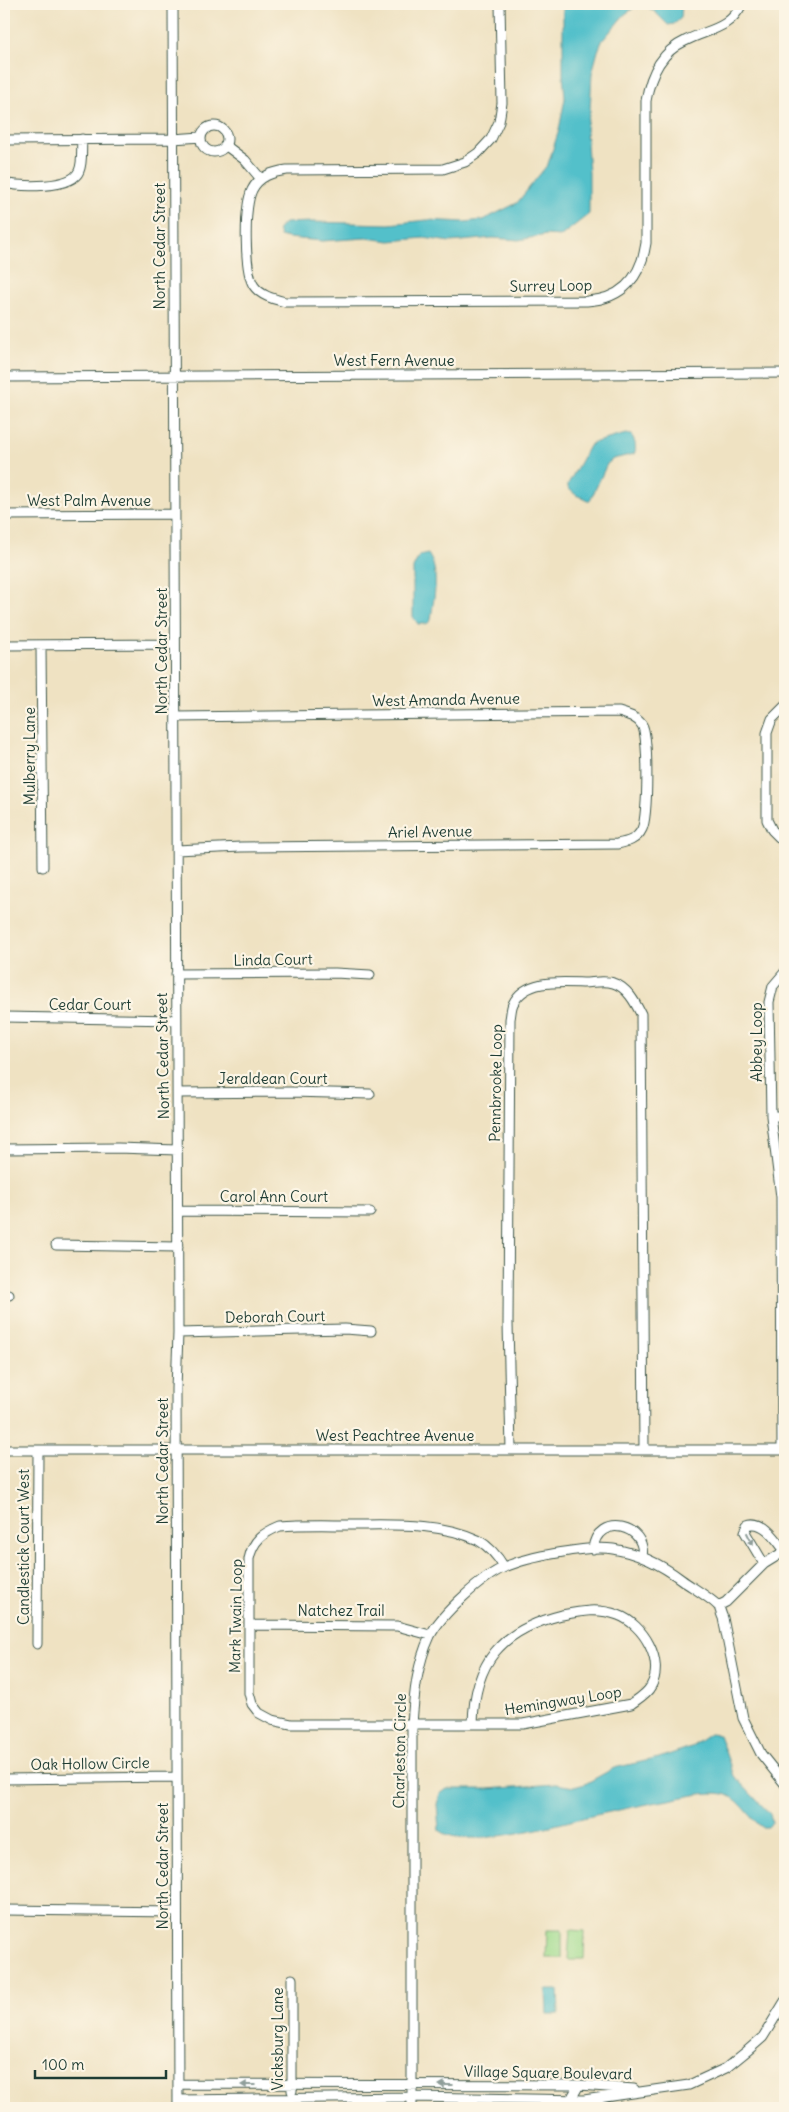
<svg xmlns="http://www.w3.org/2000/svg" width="789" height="2112" viewBox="0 0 789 2112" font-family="Delius,sans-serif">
  <rect width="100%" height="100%" fill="#fcf5e5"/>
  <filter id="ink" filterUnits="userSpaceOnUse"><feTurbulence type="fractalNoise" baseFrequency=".02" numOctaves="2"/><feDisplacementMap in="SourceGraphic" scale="10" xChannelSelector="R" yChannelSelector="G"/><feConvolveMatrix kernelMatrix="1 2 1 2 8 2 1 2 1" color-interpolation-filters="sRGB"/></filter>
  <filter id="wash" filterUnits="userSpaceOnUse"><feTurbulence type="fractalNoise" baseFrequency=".0096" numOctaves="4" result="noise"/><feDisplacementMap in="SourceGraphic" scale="20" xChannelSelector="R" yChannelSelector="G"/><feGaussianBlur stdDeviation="1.12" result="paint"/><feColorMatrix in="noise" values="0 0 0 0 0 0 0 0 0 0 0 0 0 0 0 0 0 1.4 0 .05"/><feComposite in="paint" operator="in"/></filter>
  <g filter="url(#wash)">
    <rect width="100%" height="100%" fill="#efe2c2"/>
    <path fill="#a1dc8f" stroke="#608c62" d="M547,1930H562V1958H546Z
      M570,1930L585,1931L584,1959H568Z"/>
    <path fill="#53c0ca" stroke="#397e7f" d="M563,4H682L681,18L674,24L668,25L655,12L646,6L635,7L624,15L602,41L598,51L592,73L590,111L586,128L589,173V214L561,236L546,235L519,240L493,238L450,242L424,238L390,241L366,238L322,241L288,238L280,236L278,229L285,223L312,222L389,224L427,220L464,222L483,220L517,203L548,164L559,130L565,98L563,74Z
      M626,434L631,435C635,439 637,449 634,454L613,459L607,464L590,501L576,495L568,488V484L589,446L593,443Z
      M428,554C441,572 433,600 431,620L427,624H418L413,617V568L419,556Z
      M710,1734L719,1735L734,1776L770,1814L772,1823L768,1827H762L758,1824C749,1815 737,1796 724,1794C708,1791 689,1796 674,1799C646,1804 619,1810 591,1816C559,1823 465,1852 439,1830L437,1804L440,1794L447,1789H487L556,1784L574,1787L585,1784L614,1768L659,1758L691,1747Z
      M546,1990H558L559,2014H547Z"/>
  </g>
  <g filter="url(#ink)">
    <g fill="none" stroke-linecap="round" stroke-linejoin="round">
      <defs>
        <path id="minor" d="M173,4L178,1333L176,1389L178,2108
          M500,4L502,103L499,122L491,139L478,153L465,162L443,169L287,170C273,172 259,176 252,190C244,207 244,272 254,286C261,296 274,299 285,302L587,301C623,299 641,277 646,243V101C650,76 661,52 685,41C708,29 729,30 742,4
          M201 139a13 13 0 1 1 26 0a13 13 0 1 1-26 0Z
          M4,140L173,139L201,137
          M225,145L245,160L261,179
          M4,183C20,187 72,189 79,171C83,162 81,149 82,139
          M4,377L785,373
          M4,515L175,514
          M4,645L175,644
          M41,646L43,867
          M785,706L772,719L767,733V820L772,830L785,843
          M176,717L619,712C628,715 637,717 642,725C649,736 648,817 642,829C637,840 627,842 617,844L241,847L176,850
          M176,974L335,973L370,975
          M4,1017L176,1020
          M177,1093L290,1092L370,1094
          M771,1116H785
          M4,1149L118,1148L177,1150
          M178,1211L370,1212
          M56,1245L178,1247
          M4,1295H9
          M178,1333L345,1329L371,1331
          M4,1450H785
          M511,1450L508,1324L510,1019C511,1015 511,1008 513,1004C525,979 559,982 583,983C592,983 605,980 613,983C627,987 635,1002 641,1014L644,1450
          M782,1450L781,1197L771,1116L769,1002L773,986L785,972
          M593,1549C597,1512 648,1525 642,1557
          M718,1606L726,1602L764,1564L785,1551C776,1539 763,1519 748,1525L745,1532L764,1564
          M249,1625L397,1626L430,1635
          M37,1644L38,1450
          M473,1724C474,1662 501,1630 562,1615C582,1611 598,1608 618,1615C643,1624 665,1661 651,1686C647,1694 638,1699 631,1704L523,1724H291L272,1720L259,1713L252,1704L249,1693V1559C253,1540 263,1533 280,1526C305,1524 329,1525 353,1525C393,1525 440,1522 478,1540C490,1547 497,1555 504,1567
          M4,1779L177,1777
          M4,1910L177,1912
          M292,1979V2091
          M178,2084L579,2085L634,2089
          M178,2100L412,2097L584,2100L689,2085L726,2068L747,2051L763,2037L785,2001
          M412,2108V1725C414,1694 417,1664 430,1636C441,1614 483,1576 505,1567C527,1557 590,1545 613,1549C638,1553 662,1565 682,1580C690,1586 714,1600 719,1607C720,1609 721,1614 723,1618L743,1718L761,1754L785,1784
          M571,2108V2099L579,2085"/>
      </defs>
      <use href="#minor" stroke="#3e5649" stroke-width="11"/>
      <use href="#minor" stroke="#fff" stroke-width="9"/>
    </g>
    <defs><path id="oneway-solid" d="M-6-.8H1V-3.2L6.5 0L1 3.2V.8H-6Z" transform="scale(1.25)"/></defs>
    <g fill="#8f9e9a">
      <use href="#oneway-solid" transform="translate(750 1539) rotate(64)"/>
      <use href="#oneway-solid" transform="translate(248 2085) rotate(-180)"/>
      <use href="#oneway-solid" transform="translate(446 2085) rotate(180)"/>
    </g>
  </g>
  <g text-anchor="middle" stroke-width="4.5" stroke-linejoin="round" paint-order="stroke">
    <g font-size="15" fill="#1f3d34" stroke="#fcf5e5">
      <text transform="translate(160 246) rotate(-90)" y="5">North Cedar Street</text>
      <text transform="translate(551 286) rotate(-1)" y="5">Surrey Loop</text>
      <text x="394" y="366">West Fern Avenue</text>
      <text x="89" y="506">West Palm Avenue</text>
      <text transform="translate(162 651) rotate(-90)" y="5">North Cedar Street</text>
      <text transform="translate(446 700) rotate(-1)" y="5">West Amanda Avenue</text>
      <text transform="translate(30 756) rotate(-90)" y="5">Mulberry Lane</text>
      <text transform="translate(430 832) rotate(-1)" y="5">Ariel Avenue</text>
      <text transform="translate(273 960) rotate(-1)" y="5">Linda Court</text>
      <text x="90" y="1010">Cedar Court</text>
      <text transform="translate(757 1042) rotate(-90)" y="5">Abbey Loop</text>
      <text transform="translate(163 1056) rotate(-91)" y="5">North Cedar Street</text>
      <text x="273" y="1084">Jeraldean Court</text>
      <text transform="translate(496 1083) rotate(-89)" y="5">Pennbrooke Loop</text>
      <text x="274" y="1202">Carol Ann Court</text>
      <text transform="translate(275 1317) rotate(-1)" y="5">Deborah Court</text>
      <text x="395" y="1441">West Peachtree Avenue</text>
      <text transform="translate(163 1461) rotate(-90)" y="5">North Cedar Street</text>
      <text transform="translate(24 1547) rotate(-90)" y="5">Candlestick Court West</text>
      <text x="341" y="1616">Natchez Trail</text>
      <text transform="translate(236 1616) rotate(-89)" y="5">Mark Twain Loop</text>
      <text transform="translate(563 1701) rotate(-9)" y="5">Hemingway Loop</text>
      <text transform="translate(400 1751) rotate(-89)" y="5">Charleston Circle</text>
      <text transform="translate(90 1764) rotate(-1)" y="5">Oak Hollow Circle</text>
      <text transform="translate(163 1866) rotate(-90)" y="5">North Cedar Street</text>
      <text transform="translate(278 2039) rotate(-90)" y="5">Vicksburg Lane</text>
      <text transform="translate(548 2073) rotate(1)" y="5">Village Square Boulevard</text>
    </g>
  </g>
  <rect width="789" height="2112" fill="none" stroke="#fcf5e5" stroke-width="20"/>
  <path d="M35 2070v8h131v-8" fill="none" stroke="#1f3d34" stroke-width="2.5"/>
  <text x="42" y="2070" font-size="15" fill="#1f3d34" stroke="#fcf5e5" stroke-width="4" paint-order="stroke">100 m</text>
</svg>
